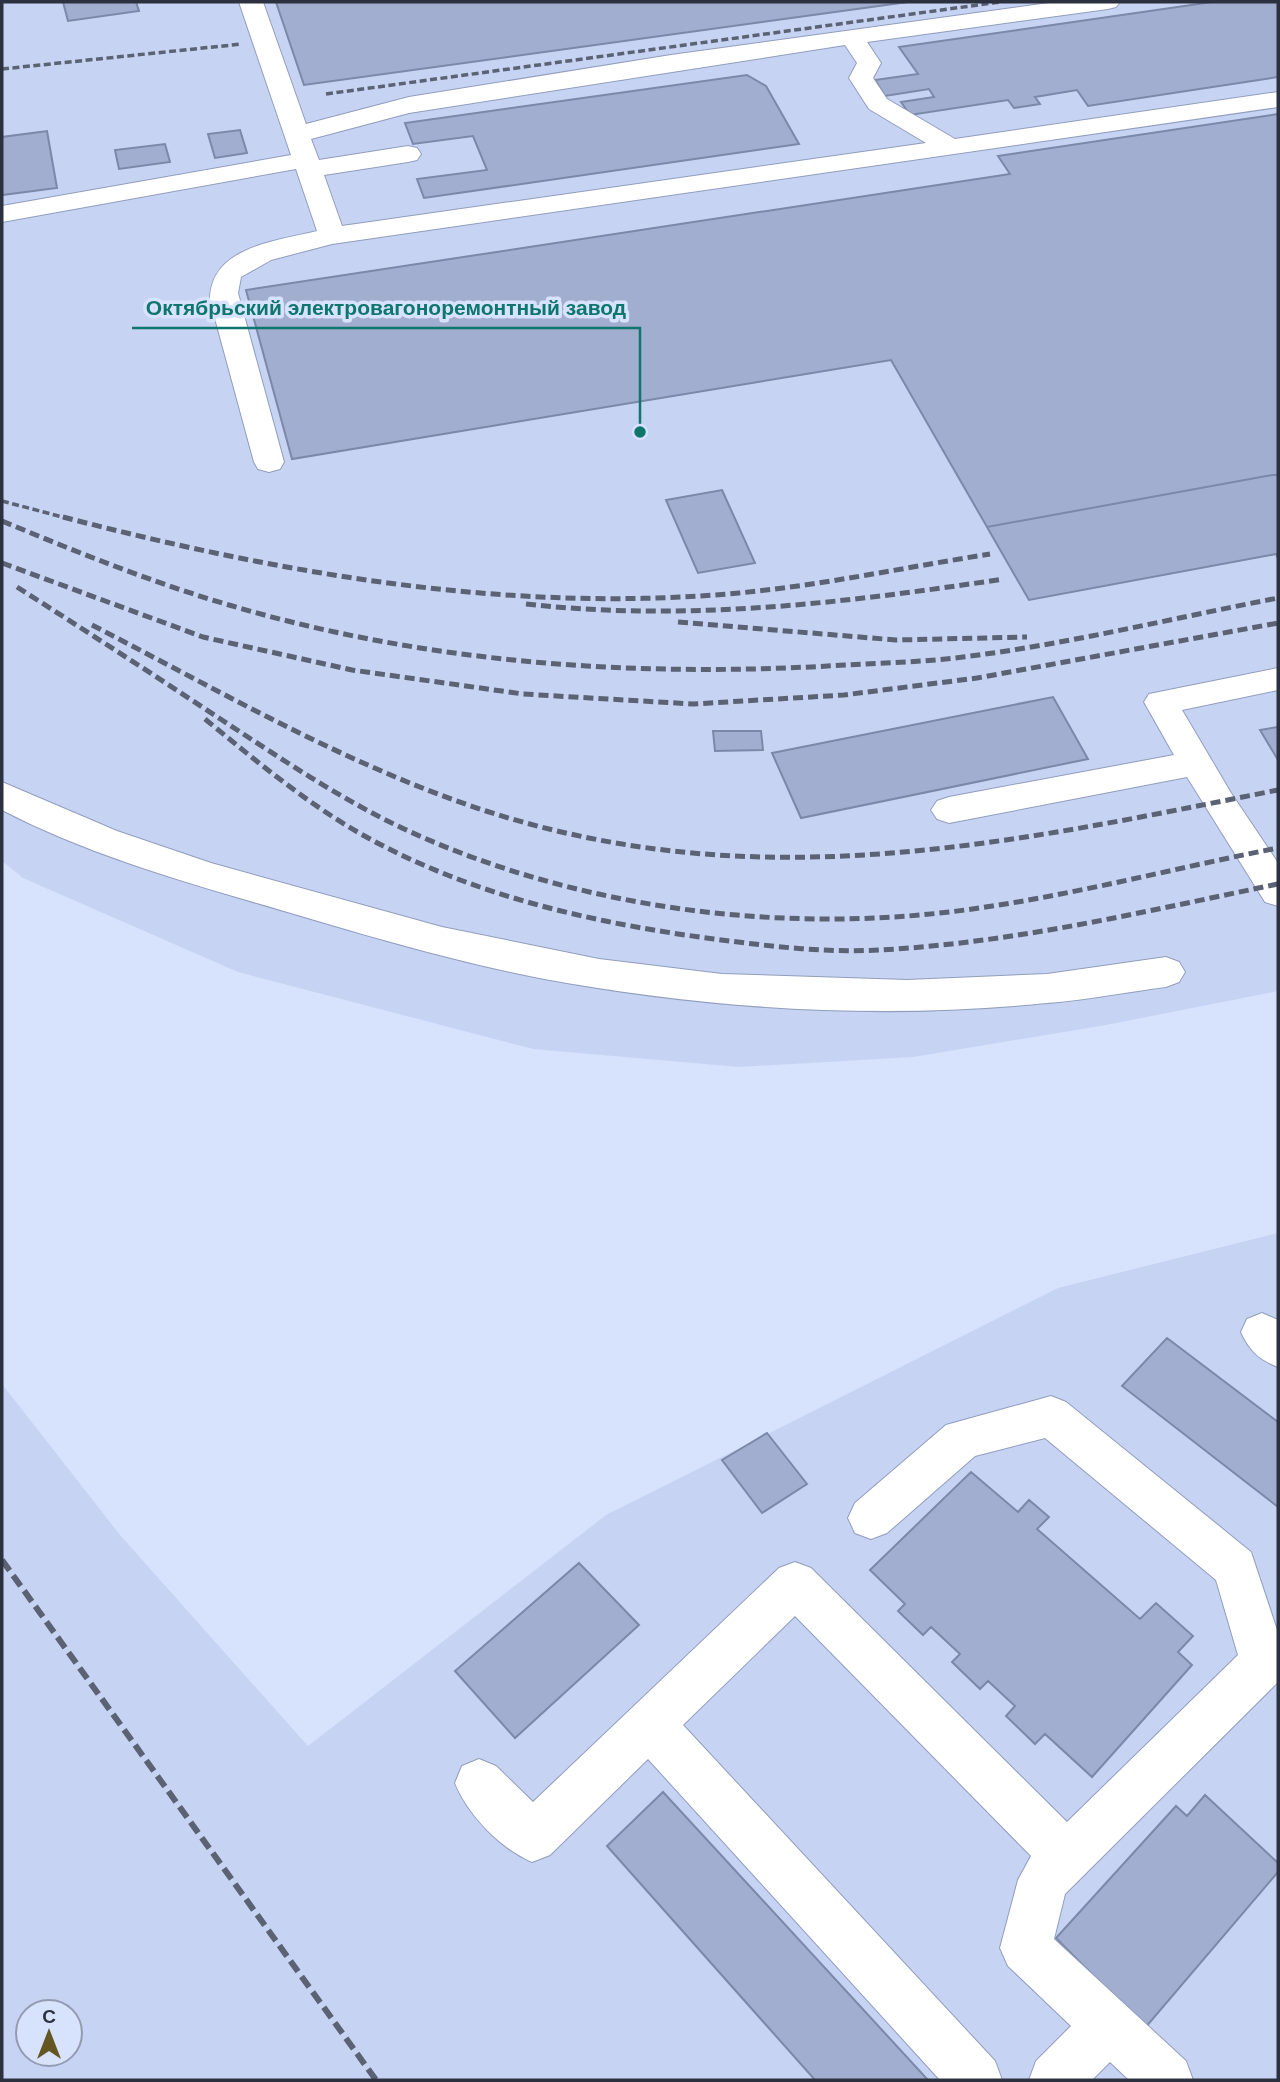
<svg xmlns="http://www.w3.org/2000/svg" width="1280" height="2082" viewBox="0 0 1280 2082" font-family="Arial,sans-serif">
  <rect width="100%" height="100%" fill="#d7e2fd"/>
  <path fill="#c7d3f3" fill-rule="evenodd" d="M2,2H1278V991L1106,1025L913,1057L739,1067L533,1049L238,972L23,878L2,861Z
    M1278,1233V2080H2V1384L120,1535L308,1746L606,1515L1058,1288ZM28,2012H70V2054H28Z"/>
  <path fill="#a2aecf" stroke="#7c88a8" stroke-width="2" d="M63,2H136L139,11L68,21Z
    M276,2H908L304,85Z
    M1212,2H1278V77L1088,106L1077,90L1035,97L1040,104L1014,108L1008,100L910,115L901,102L934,97L929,89L885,96L875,80L918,74L899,47Z
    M747,75L766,86L799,144L424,198L417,179L487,170L473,136L413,144L405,123Z
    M1278,114V474L987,527L891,360L292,459L246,290L1010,174L998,156Z
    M240,130L247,153L215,158L208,134Z
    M47,131L57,188L2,195V137Z
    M165,144L170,162L119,169L115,150Z
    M1278,474V558L1276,554L1029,600L987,527Z
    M722,490L755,563L698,573L666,500Z
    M1053,697L1088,759L801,818L772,753Z
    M1278,727V760L1260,730Z
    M713,731H761L763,750L715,751Z
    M1167,1338L1278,1422V1507L1122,1386Z
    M767,1433L807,1484L762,1513L722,1460Z
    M971,1472L1018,1512L1029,1500L1049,1517L1037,1529L1140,1619L1156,1603L1193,1636L1178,1652L1192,1665L1092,1777L1045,1734L1035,1744L1006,1716L1015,1706L988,1681L980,1689L952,1662L960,1654L931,1627L923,1635L898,1611L905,1604L870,1570Z
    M579,1563L639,1625L515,1738L455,1671Z
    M663,1792L928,2080H815L607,1846Z
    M1205,1795L1278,1863V1872L1145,2028L1056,1938L1176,1806L1187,1816Z"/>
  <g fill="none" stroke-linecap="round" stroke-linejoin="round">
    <defs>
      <path id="minor" d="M239,2H263L306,124L409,97L671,55L1056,2H1120L1116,7L1108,9L867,42L881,63L873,78L887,99L955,139L1278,92V107L332,244L271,260L241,277L238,293L284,462L280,469L269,472L258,469L254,462L210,300C210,247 276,241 317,231L296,169L2,222V206L291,155ZM845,45L857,63L849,78L869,109L926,143L342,226L324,175L408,162L417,160L421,154L417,148L408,146L319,160L311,139L409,113Z
        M1278,668V690L1182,710L1231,793L1278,863V906L1265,902L1187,777L949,823L937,819L931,810L937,801L949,797L1174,755L1144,702L1149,694Z
        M2,782L117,831L211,863L442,927L599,959L722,974L907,980L1047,974L1166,957L1179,962L1185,972L1179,982L1166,987C1126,992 1087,1000 1047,1003C879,1020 705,1009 539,978C453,961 368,936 284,911C188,883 91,856 2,810Z
        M1262,1313L1278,1320V1367C1259,1360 1249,1350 1241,1332L1247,1319Z
        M1051,1396L1066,1402L1251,1552L1278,1633V1682L1065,1894L1054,1939L1186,2061L1193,2080H1129L1110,2062L1092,2080H1029L1036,2061L1071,2026L1008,1966L1000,1948L1018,1880L1031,1856L795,1616L683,1725L995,2061L1002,2080H940L648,1759L550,1855L532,1862C501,1849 467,1814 455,1783L462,1766L479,1759L496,1766L533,1802L779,1568L795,1562L811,1568L1067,1822L1238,1655L1216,1580L1045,1438L975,1456L887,1533L871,1539L855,1533L848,1518L855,1503L946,1425Z"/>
    </defs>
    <use href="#minor" stroke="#909dbd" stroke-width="2"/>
    <use href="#minor" fill="#fff" fill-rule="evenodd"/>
    <path stroke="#5b6273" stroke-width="3.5" stroke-dasharray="7 3.5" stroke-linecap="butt" d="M2,69L242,44
      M326,94L1000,2
      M2,501L70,519"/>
    <path stroke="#5b6273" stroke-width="5" stroke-dasharray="10 5" stroke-linecap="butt" d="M63,517C282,574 512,614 739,593C823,585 907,567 990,554
      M2,521C77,552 151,582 229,605C428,664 639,678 845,665C884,663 924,662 963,657C1069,644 1173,618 1278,598
      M2,563L203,637L352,670L523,694L693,704L844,695L977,678L1278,623
      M17,587C86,631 154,675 222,720C280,758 339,798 402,828C573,908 779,935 965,910C1071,896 1174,868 1278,848
      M526,604C690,622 842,603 1004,579
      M678,622L896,640L1027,637
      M92,625C220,691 348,766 486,811C758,899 1006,844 1278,790
      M205,719C255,760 305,802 361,834C469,895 592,923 714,939C768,946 824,953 879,950C1014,943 1146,911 1278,884"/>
    <path stroke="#5b6273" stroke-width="6" stroke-dasharray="13 6" stroke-linecap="butt" d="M2,1560L376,2080"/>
  </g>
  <path fill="none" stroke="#0f766e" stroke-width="2.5" d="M640 432L640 328H132"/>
  <circle fill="#0f766e" stroke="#d7e2fd" stroke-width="2.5" cx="640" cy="432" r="7"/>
  <g font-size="21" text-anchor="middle" font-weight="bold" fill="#0f766e" stroke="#d7e2fd" stroke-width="7" stroke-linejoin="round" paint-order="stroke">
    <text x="386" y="315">Октябрьский электровагоноремонтный завод</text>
  </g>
  <rect width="1280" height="2082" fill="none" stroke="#2c313f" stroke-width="7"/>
  <g transform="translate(49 2033)"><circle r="33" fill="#d7e2fd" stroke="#939bb1" stroke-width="2"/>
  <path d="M0-5L12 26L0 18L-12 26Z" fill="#655522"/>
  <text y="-10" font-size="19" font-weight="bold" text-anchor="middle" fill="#2c313f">С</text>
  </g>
</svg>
